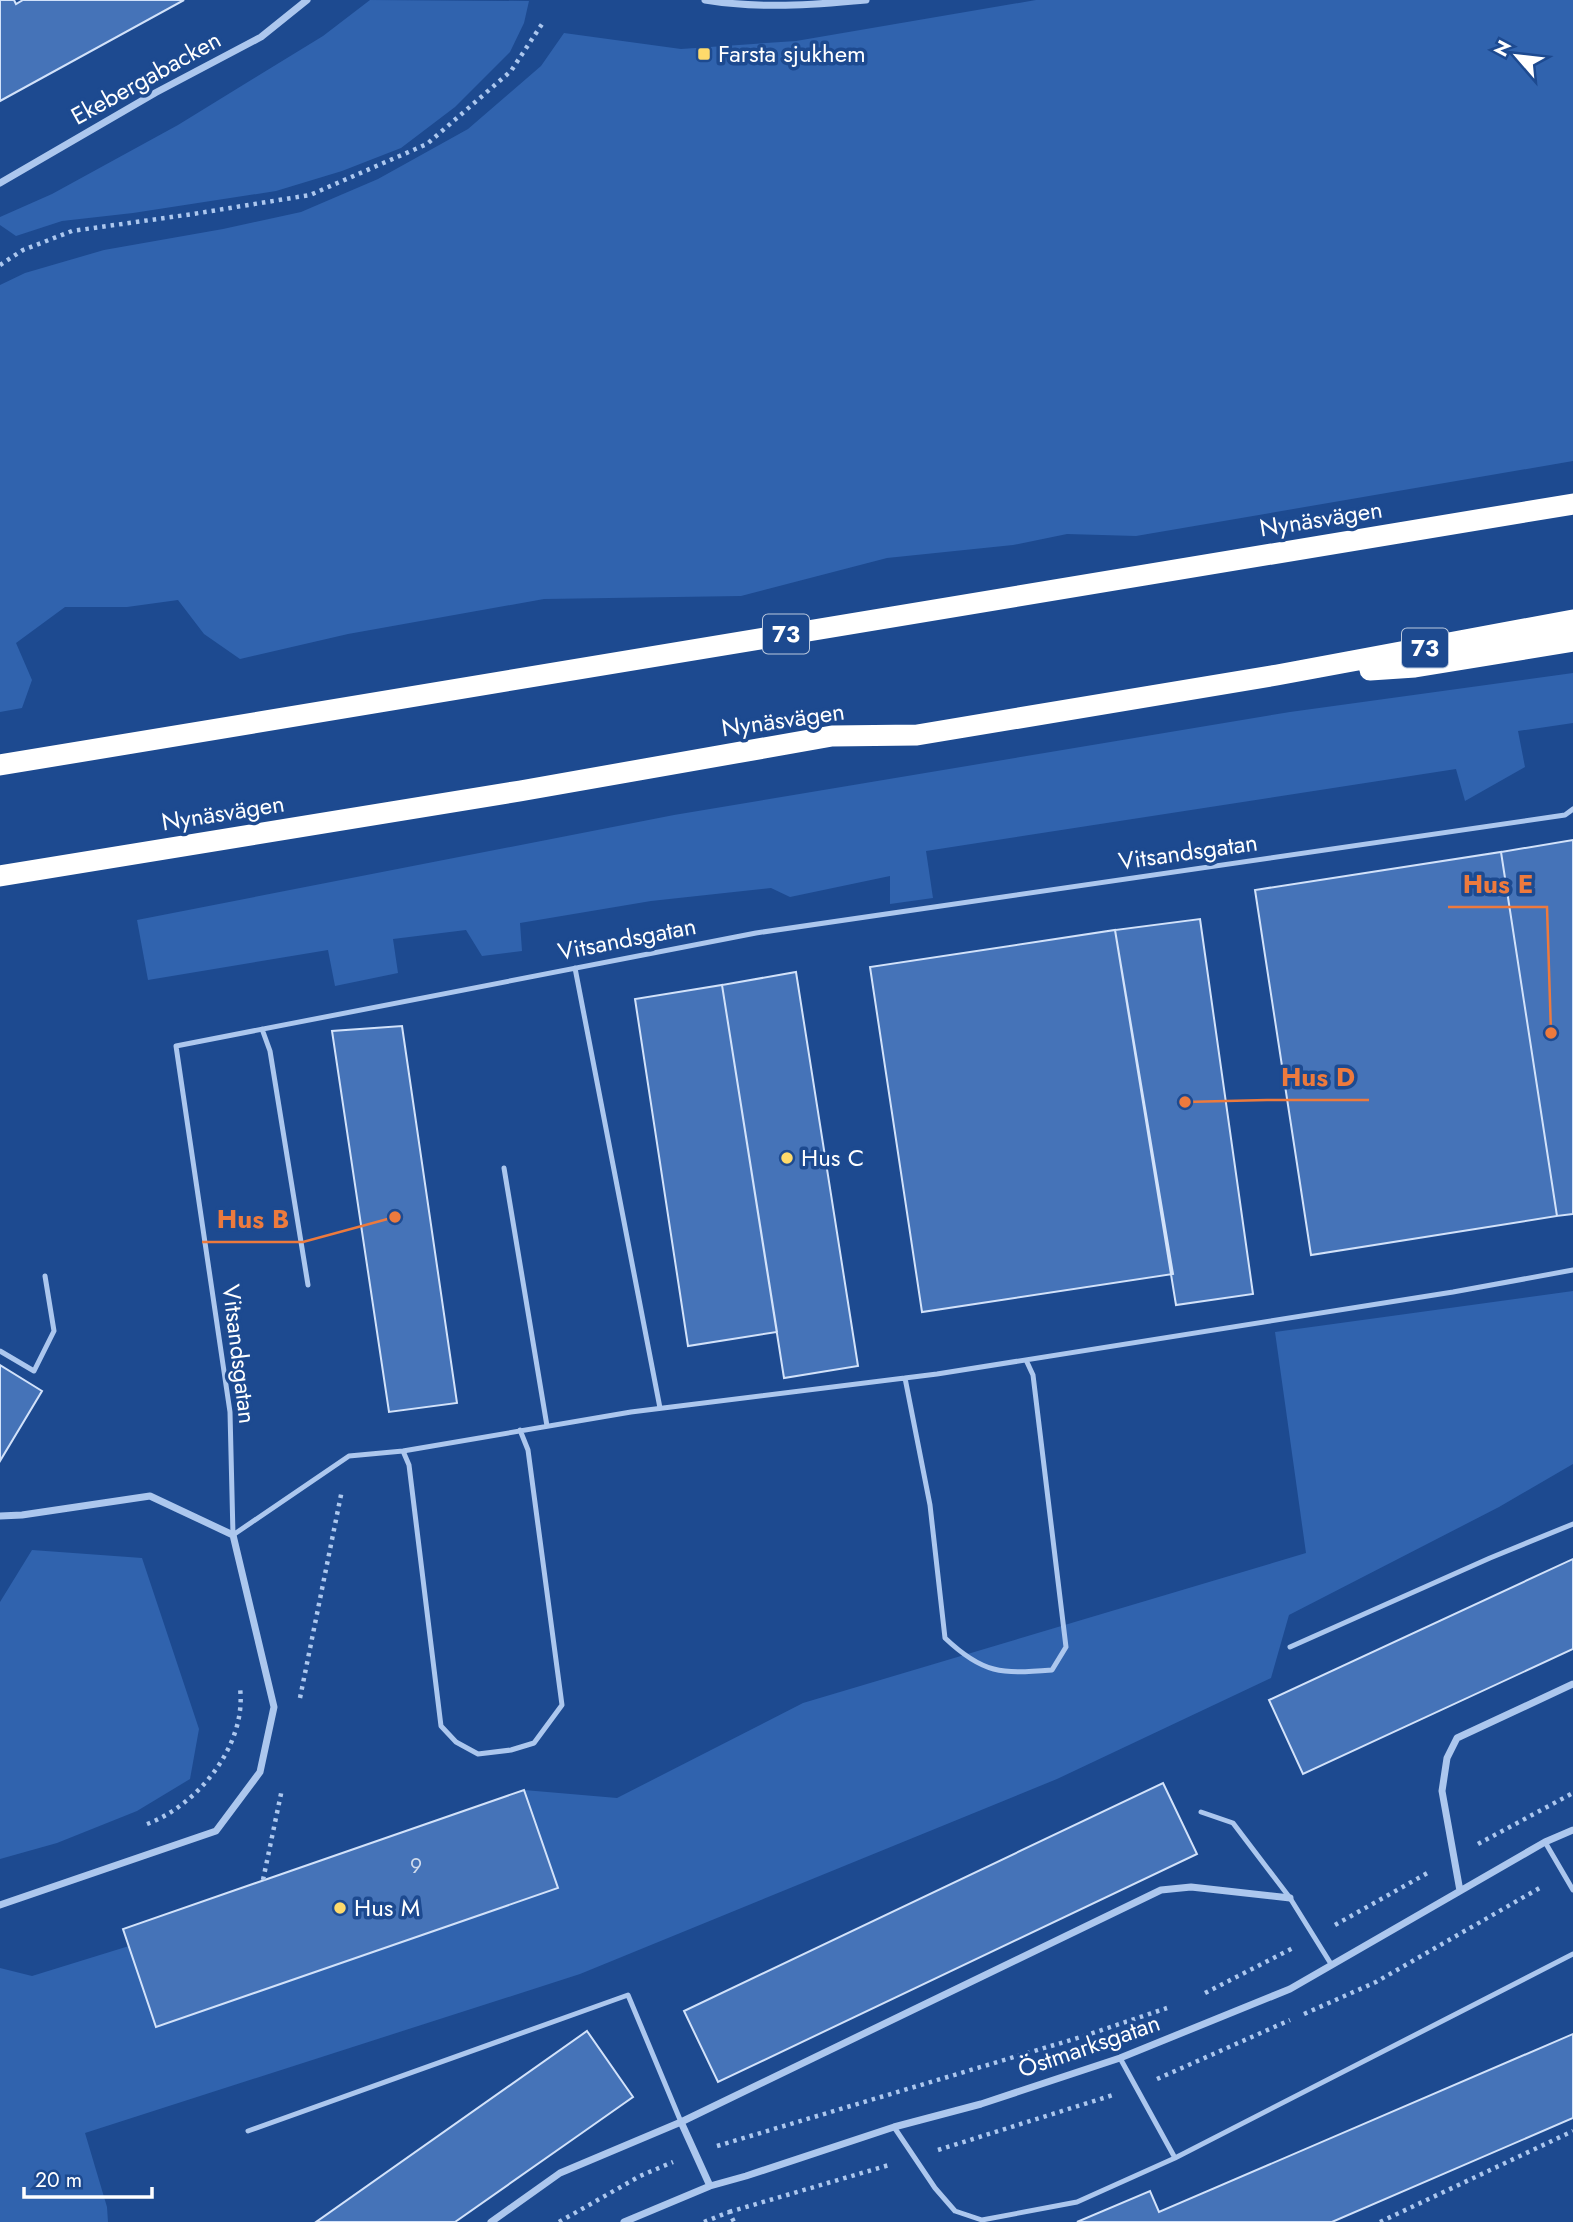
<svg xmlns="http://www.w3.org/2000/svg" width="1573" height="2222" viewBox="0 0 1573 2222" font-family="Jost,sans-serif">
  <rect width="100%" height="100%" fill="#1d4a90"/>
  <path fill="#3063ae" d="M370,0L529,1L524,23L510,52L455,107L401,148L342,171L276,191L133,213L62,221L16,236L0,225V217L52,194L178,125L323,36Z
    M1036,0H1573V461L1136,536L1067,534L1013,545L887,558L741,596L544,599L348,634L240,659L204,634L178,600L127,607H65L16,643L32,680L22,708L0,712V285L25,273L104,250L223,229L301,212L378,179L468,129L541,66L564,33L681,49L796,41Z
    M1573,673V723L1518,731L1525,767L1465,801L1456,769L926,851L933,898L890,904V876L790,897L771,888L651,901L520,923L522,951L482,956L466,930L393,939L398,973L335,986L328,950L148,980L137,920L674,815L1290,712Z
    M1573,1291V1464L1499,1507L1289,1615L1271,1678L1057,1779L580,1974L85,2133L107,2207L108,2222H0V1968L32,1976L129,1946L157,2027L557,1888L524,1790L617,1798L803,1703L1306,1553L1275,1332Z
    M32,1550L142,1558L199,1729L190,1779L137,1811L57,1843L0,1859V1602Z"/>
  <path fill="#4573b8" stroke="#d2e2fa" stroke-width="2" d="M0,0H14L16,4L23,0H184L0,101Z
    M1573,840V1214L1557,1216L1501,852Z
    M1501,852L1557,1216L1311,1255L1255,890Z
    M1200,919L1253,1294L1176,1305L1115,930Z
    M1115,930L1173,1274L922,1312L870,967Z
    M796,972L858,1366L784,1378L722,985Z
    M722,985L777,1332L688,1346L635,999Z
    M402,1026L457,1403L389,1412L332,1031Z
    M0,1365L42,1391L0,1461Z
    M1573,1559V1649L1303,1774L1269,1700Z
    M1163,1783L1197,1854L718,2082L684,2011Z
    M524,1790L558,1888L156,2027L123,1929Z
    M587,2031L633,2097L579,2135L455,2222H316Z
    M1573,2034V2118L1332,2222H1077L1150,2191L1159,2212Z"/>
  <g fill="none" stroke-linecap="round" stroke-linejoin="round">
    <path stroke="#acc7ee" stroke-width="4.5" stroke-dasharray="3.5 5" stroke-linecap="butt" d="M0,265L23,250L72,231L193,214L310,195L427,144L511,71L544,21
      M300,1698L342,1490
      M147,1824C198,1805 247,1745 240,1688
      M1478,1844L1573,1793
      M263,1880L282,1789
      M1335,1925L1431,1871
      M1205,1993L1293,1948
      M1304,2014L1376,1982L1543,1886
      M1157,2079L1290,2020
      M717,2146L1081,2037L1167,2008
      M938,2150L1113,2095
      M729,2212L889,2165
      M559,2222L640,2176L673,2162
      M704,2222L729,2212L734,2222
      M1380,2222L1573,2131"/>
    <path stroke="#acc7ee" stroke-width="5" d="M575,968L660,1408
      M262,1029L270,1051L308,1285
      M504,1168L547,1426
      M0,1351L34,1371L54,1331L45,1276
      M905,1378L930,1505L945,1638C983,1674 1001,1674 1052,1670L1066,1647L1033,1375L1026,1360
      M403,1451L409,1465L441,1726L456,1742L478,1754L511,1750L534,1743L562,1705L528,1450L520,1430
      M233,1535L230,1412L176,1046L756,933L1565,815L1573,809
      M233,1535L349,1456L403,1451L631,1412L937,1374L1453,1292L1573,1270
      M1290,1647L1490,1558L1573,1524
      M1201,1812L1233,1823L1290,1898L1331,1964
      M1545,1842L1573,1890
      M1120,2058L1175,2158
      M894,2127L935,2188L955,2211L982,2220L1077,2202L1175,2158L1573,1954
      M248,2131L628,1995L681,2122"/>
    <path stroke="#acc7ee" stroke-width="7" d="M705,0C759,9 812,5 866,0
      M0,183L155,93L261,37L307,0
      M0,1516L22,1515L150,1496L233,1535L274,1707L260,1772L216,1831L0,1905
      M1460,1891L1442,1791L1447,1758L1457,1738L1573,1684
      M681,2122L1161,1890L1191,1887L1290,1898
      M491,2222L560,2173L681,2122L710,2186
      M624,2222L710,2186L746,2176L894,2127L981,2104L1120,2058L1290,1989L1545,1842L1573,1830"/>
    <path stroke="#fff" stroke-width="21" d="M1370,670L1415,667L1573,641
      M0,765L1573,504
      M0,876L520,791L832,736L917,735L1277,675L1573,620"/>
  </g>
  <g fill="#feda6b" stroke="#1d4a90" stroke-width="2.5">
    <rect x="697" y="47" width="14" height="14" rx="3.5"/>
    <circle cx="787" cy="1158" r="7"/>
    <circle cx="340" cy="1908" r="7"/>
  </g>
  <g text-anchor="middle" stroke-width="7" stroke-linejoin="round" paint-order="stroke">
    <g font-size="21" fill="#d0dced">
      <text x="416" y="1873">9</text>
    </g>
    <g fill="#1d4a90" stroke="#bbc9de" stroke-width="2">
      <rect x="763" y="614.5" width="46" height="39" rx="5"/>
      <rect x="1402" y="628.5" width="46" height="39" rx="5"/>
    </g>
    <g font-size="23" font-weight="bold" fill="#fff">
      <text x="786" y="642">73</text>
      <text x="1425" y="656">73</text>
    </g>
    <g font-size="24" fill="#fff" stroke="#1d4a90" text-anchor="start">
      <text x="718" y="62">Farsta sjukhem</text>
      <text x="801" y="1166">Hus C</text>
      <text x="354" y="1916">Hus M</text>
    </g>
    <g font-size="24" fill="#fff" stroke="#1d4a90">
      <text transform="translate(146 78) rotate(-29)" y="8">Ekebergabacken</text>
      <text transform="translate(1321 519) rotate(-9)" y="8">Nynäsvägen</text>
      <text transform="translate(783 720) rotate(-8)" y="8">Nynäsvägen</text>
      <text transform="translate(223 813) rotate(-9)" y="8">Nynäsvägen</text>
      <text transform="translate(1188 852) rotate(-8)" y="8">Vitsandsgatan</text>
      <text transform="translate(627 939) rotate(-11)" y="8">Vitsandsgatan</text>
      <text transform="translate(239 1354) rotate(83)" y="8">Vitsandsgatan</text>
      <text transform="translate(1089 2046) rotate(-19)" y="8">Östmarksgatan</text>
    </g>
  </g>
  <path fill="none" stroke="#ed7a3d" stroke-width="2.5" d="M1551 1033L1547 907H1448M1185 1102L1267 1100H1369M395 1217L303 1242H202"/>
  <g fill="#ed7a3d" stroke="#1d4a90" stroke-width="2.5">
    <circle cx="1551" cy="1033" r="7"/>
    <circle cx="1185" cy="1102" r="7"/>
    <circle cx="395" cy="1217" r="7"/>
  </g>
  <g font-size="26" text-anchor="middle" font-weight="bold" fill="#ed7a3d" stroke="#1d4a90" stroke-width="7" stroke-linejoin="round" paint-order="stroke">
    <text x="1498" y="893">Hus E</text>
    <text x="1318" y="1086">Hus D</text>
    <text x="253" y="1228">Hus B</text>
  </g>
  <g transform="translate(1517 56) rotate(298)" stroke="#1d4a90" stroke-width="5" paint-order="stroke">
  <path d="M0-5L12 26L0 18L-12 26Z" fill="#ffffff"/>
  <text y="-10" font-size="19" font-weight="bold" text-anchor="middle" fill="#ffffff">N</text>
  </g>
  <path d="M24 2187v10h128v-10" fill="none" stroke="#ffffff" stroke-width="3.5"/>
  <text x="35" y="2187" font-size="21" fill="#ffffff" stroke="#1d4a90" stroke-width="5" paint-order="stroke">20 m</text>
</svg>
